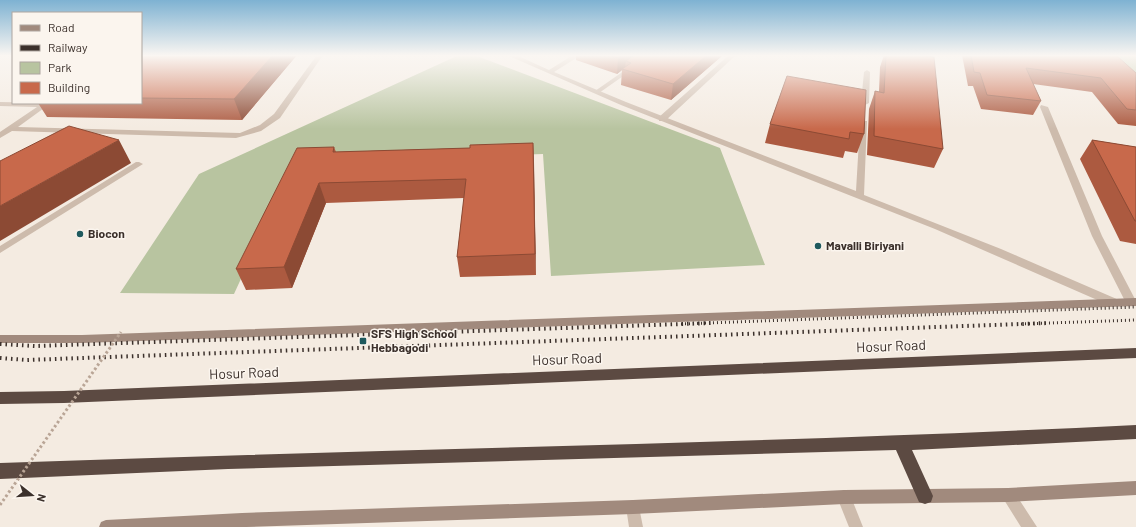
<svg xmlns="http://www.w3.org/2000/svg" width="1136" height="527" viewBox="0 0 1136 527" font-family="Barlow,sans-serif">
  <rect width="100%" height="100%" fill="#f4ebe1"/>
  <path fill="#b8c4a0" d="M459,55H474L720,148L765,265L551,276L543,154L294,163L234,294L120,293L199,174Z
    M1102,55H1136V83Z"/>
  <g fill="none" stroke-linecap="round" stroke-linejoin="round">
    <path fill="#cdbbac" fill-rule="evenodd" d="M317,55H323L280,118L261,131L236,138L12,131L0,138V132L37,107L0,106V102L51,103L18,127L240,133L260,125L274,114Z
      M729,55H736L665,121H659V117Z
      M631,66L636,67L599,93H595V91Z
      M1041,105L1048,107L1102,236L1136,301L1135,305H1127L1092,236L1040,107Z
      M136,162H139L143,164L0,253V246Z
      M1008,488L1013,490L1037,527H1021L1001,495L1003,490Z
      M844,490L849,492L863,527H849L837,497L839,492Z
      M633,500L638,502L643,527H629L626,507L628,502Z"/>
    <path fill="#cdbbac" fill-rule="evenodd" d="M507,55H516L549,70L573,55H581L554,72L626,102L856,191L860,123L864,121H867L864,195L1001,249L1119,300L1120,303L1119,306H1111L935,229L621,105Z
      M867,70L870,72L869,103L865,105L861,103L864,72Z"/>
    <path fill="#a18a7d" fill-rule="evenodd" d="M1136,298V306L82,343H0V335H82Z
      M1136,481V495L1008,502L844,504L633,514L246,527H99L101,522L106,520L242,513L633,500L844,490L1008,488Z"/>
    <path fill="#5c4a42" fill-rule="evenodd" d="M1136,348V358L64,403L0,404V392L64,391Z
      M1136,425V439L912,450L933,496L931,502L925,504L919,502L896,450L228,469L0,479V463C379,449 758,444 1136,425Z"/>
    <path stroke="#3b302b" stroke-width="3" stroke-dasharray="1 3" stroke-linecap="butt" d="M681,324L1136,307
      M1021,324L1136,320"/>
    <path stroke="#3b302b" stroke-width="4" stroke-dasharray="1.5 4" stroke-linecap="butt" d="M0,344L35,346L711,323
      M0,358L27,360L1048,323"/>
    <path stroke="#b9a596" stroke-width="3" stroke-dasharray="2.5 2.5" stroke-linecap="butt" d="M0,505L121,332"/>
  </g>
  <path fill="#ac5a40" d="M141,55H297L242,120L47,117L38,103H141Z
    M576,55H723L671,100L621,85L622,70L617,74L576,60Z
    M884,55H921L943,149L934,168L867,155L869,109L875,91L879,92L880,67Z
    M962,55H1116L1136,73V126L1118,124L1092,92L1033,84L1041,101L1033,115L981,109L973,86H968Z
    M787,76L864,134L857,153L845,151L843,158L765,143L770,124Z
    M1092,140L1136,147V244L1120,241L1080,159Z
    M533,143L536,275L460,277L457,257L464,198L326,203L292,288L246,290L236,269L334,147L336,152L470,148Z"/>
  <path fill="#8c4a34" d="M273,55H297L242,120L234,99Z
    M623,55H641L631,63L626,61L625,68L622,69V70L617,74L618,58Z
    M707,55H723L671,100L673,84Z
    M119,140L131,163L0,241V206Z
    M533,143L534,162L536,275L535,254Z
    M319,183L326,203L292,288L284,267Z"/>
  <path fill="#c8694b" stroke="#8c4a34" d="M141,55H273L234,99L141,98Z
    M608,55H623L618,58Z
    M634,55H707L673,84L622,69L631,63L626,61Z
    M886,55H921L934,57L943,149L874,136L875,91L884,93Z
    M971,55H1116L1136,73V110L1127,109L1101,78L1026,68L1041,101L987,95L980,73L974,72Z
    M787,76L866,90L864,134L850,132L849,139L770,124Z
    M69,126L119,140L0,206V161Z
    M1092,140L1136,147V221H1135Z
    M533,143L535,254L457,257L466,179L319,183L284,267L236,269L297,148L334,147L333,152L470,148V145Z"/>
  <linearGradient id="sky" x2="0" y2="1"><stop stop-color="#7eb2d2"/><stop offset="0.43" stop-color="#faf6f2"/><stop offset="1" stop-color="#faf6f2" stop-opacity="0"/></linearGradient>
  <rect width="1136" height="129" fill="url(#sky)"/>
  <g fill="#1f5a5e" stroke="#fbf5ee" stroke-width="1.5">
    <circle cx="80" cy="234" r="4"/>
    <circle cx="818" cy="246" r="4"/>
    <rect x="359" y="337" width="8" height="8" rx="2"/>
  </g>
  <g text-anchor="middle" stroke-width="3" stroke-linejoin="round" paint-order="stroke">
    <g font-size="12" font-weight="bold" fill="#3b302b" stroke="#fbf5ee" text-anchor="start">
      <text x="88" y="238">Biocon</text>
      <text x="826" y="250">Mavalli Biriyani</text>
      <text x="371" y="338">SFS High School<tspan x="371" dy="14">Hebbagodi</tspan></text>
    </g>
    <g font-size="14" fill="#3b302b" stroke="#fbf5ee">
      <text transform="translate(891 346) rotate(-2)" y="5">Hosur Road</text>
      <text transform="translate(567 359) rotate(-2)" y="5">Hosur Road</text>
      <text transform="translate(244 373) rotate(-2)" y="5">Hosur Road</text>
    </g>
  </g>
  <rect x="12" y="12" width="130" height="92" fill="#fbf5ee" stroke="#aea6a0"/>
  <rect x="20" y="25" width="20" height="6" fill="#a18a7d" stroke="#aea6a0"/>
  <text x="48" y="32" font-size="12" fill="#3b302b">Road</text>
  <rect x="20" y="45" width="20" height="6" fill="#3b302b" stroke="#aea6a0"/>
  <text x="48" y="52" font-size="12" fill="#3b302b">Railway</text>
  <rect x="20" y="62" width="20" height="12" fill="#b8c4a0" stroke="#aea6a0"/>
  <text x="48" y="72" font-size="12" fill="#3b302b">Park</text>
  <rect x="20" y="82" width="20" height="12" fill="#c8694b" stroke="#aea6a0"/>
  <text x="48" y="92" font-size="12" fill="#3b302b">Building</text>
  <g transform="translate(32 495) rotate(107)" stroke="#fbf5ee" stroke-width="3" paint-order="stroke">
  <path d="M0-3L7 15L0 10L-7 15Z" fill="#3b302b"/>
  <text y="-6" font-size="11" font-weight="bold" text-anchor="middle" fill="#3b302b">N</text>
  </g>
</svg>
